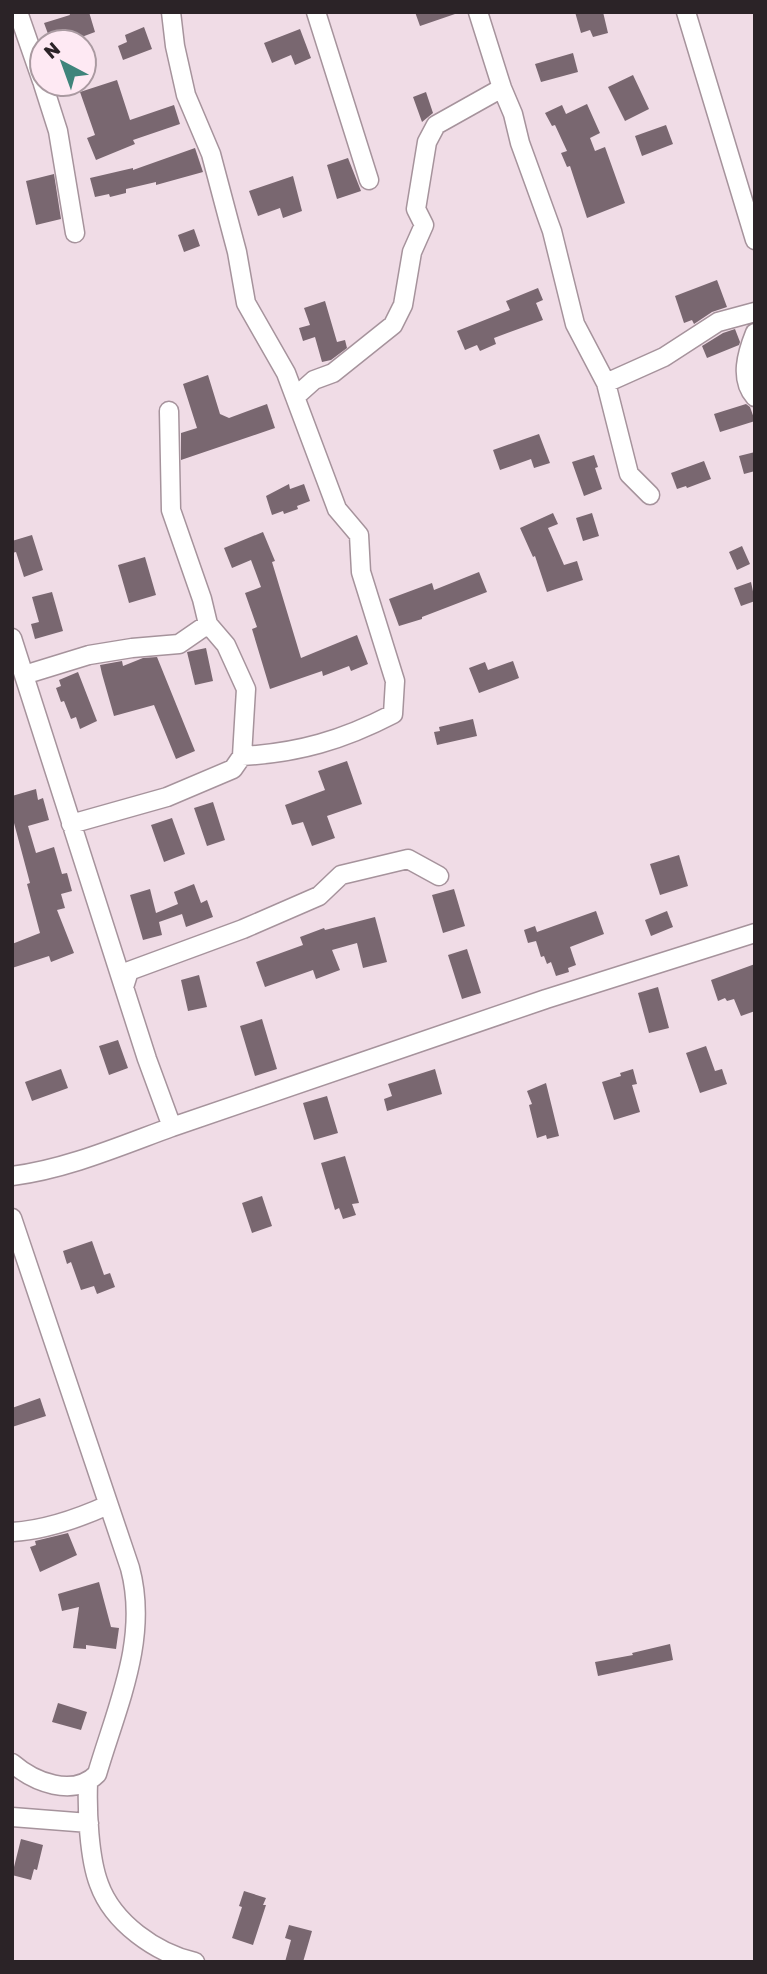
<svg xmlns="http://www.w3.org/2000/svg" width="767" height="1974" viewBox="0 0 767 1974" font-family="Rubik,sans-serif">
  <rect width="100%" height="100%" fill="#f0dce6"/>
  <path fill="#796770" d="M69,12H89L95,32L79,38L78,35L51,42L44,23L70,15Z
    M415,12H455V14L420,26Z
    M575,12H603L608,33L593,37L590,30L581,33Z
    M144,27L152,49L123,60L118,46L127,42L125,35Z
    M300,29L311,58L295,65L291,55L272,63L264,43Z
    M573,53L578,72L541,82L535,64Z
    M633,75L649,109L625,121L608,87Z
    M117,80L130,120L174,105L180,124L133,140L135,144L96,160L87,138L95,135L80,92Z
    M426,92L433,113L422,122L413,97Z
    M587,104L600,133L590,138L595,151L605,147L625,203L587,218L570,166L567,167L561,153L567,151L555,125L552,126L545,113L562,105L566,114Z
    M666,125L673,144L642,156L635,136Z
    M195,148L203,172L156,185V182L126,189V193L110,197L109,194L95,197L90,178L133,168V170Z
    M348,158L361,191L337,199L327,165Z
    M54,174L61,219L36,225L26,181Z
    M293,176L302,211L283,218L280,208L258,216L249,191Z
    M194,229L200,246L184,252L178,235Z
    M717,280L727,307L712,312L694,324L692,320L684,323L675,296Z
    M538,288L543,300L536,303L543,320L494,338L496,344L480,351L477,345L465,350L457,331L510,310L506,301Z
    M325,301L337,342L345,340L347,348L331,360L322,362L315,337L303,341L299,328L310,325L304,308Z
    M735,329L740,342L739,345L707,358L702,346L723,333Z
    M208,375L220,414L229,418L267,404L275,428L181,460V433L197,428L183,384Z
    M746,404L750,407L755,421L720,432L714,414Z
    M539,434L550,463L534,468L531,459L500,470L493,450Z
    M755,452V471L744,474L739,456Z
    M594,455L598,467L595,468L602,489L584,496L572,462Z
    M704,461L711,479L687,488L686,486L677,489L671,473Z
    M289,484L290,489L304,484L310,501L297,506L298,509L284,514L283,511L272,515L266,496Z
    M553,513L558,524L548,528L564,565L577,561L583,580L547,592L535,556L533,557L520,528Z
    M592,513L599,536L583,541L576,518Z
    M263,532L275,561L272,562L301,658L357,635L368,664L351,671L349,666L323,676L322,671L270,689L252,629L257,627L245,593L261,587L251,560L232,568L224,548Z
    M32,535L43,570L24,577L16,552L12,553V541Z
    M742,546L750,564L737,570L729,552Z
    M145,557L156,595L129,603L118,565Z
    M479,572L487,592L422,617V619L399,626L389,599L432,583L434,590Z
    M751,582L755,601L741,606L734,588Z
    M52,592L63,631L35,639L31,624L39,622L32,597Z
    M206,648L213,681L195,685L187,652Z
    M157,657L195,751L176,759L154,705L114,716L102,674L100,665L122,661L123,666L143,658Z
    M513,661L519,678L479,693L469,668L485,662L488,670Z
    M78,672L97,721L80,729L76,717L71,719L64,701L61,702L56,688L61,686L59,680Z
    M473,719L477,736L437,745L434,732L440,731L439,727Z
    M347,761L362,804L327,816L335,838L312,846L303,822L292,825L285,805L325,790L318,771Z
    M36,789L38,800L43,798L49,820L28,826L36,853L54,847L62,874L67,873L72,891L61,894L65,908L57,910L74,953L51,962L49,956L12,968V944L40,933L27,884L30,883L14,823H12V796Z
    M213,802L225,840L207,846L194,808Z
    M172,818L185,854L164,862L151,825Z
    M679,855L688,886L660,895L650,864Z
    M194,884L201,903L207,900L213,917L186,927L182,914L159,922L162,935L143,940L130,895L150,889L156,913L178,904L174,892Z
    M454,889L465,926L443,933L432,895Z
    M596,911L604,934L570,947L576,965L568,968L569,972L556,976L551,962L547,964L544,956L541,957L536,941L528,943L524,930L535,926L537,932Z
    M667,911L673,927L651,936L645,920Z
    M375,917L387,962L363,968L357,943L332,950L340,970L316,979L313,970L265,987L256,962L303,945L300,937L324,928L325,930Z
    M467,949L481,993L462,999L448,955Z
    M755,964V1011L741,1016L734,999L727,1001L725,998L718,1001L711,980Z
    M199,975L207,1007L188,1011L181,980Z
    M658,987L669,1028L649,1033L638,993Z
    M262,1019L277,1069L255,1076L240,1026Z
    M118,1040L128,1068L109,1075L99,1046Z
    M706,1046L715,1071L722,1069L727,1084L700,1093L686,1053Z
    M61,1069L68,1088L32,1101L25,1082Z
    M435,1069L442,1094L387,1111L384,1099L392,1096L388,1084Z
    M633,1069L637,1084L632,1085L640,1112L614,1120L602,1082L621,1076L620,1073Z
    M546,1083L559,1136L547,1139L546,1135L537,1138L529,1105L532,1104L527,1091Z
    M327,1096L338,1133L314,1140L303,1103Z
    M345,1156L359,1203L352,1204L356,1215L343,1219L339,1208L335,1210L321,1163Z
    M262,1196L272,1226L252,1233L242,1203Z
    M92,1241L104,1275L110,1273L115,1287L97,1294L94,1286L81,1290L71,1262L67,1264L63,1251Z
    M40,1398L46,1416L12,1427V1408Z
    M68,1533L77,1555L40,1572L30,1547L36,1545L35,1541Z
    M99,1582L111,1627L119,1628L116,1649L86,1645V1649L73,1648L79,1607L62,1611L58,1594Z
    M670,1644L673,1660L598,1676L595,1662L633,1655L632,1653Z
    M58,1703L87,1712L81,1730L52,1722Z
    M21,1839L43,1845L37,1870L34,1869L31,1880L12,1875Z
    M244,1891L266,1898L263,1905H266L253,1945L232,1938L242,1907L239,1906Z
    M289,1925L312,1931L303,1962H285L291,1940L285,1938Z"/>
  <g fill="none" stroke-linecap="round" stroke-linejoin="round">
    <defs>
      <path id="minor" d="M18,12L42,81
        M171,12L175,46L186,95L211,154L237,252L246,303L286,373L337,509L359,535L361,572L395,681L393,714C343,740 298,753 242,756
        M316,12L369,180
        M478,12L502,88L513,114L520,143L552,231L575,324L606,383L664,357L718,322L755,312
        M686,12L755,240
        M43,84L58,131L75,233
        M755,333C747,353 739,379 755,397
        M606,383L629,474L650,495
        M295,397L314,380L333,373L393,325L403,305L412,252L424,225L416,209L427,142L436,125L502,88
        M12,638L147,1059L172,1127C120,1146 67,1169 12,1176
        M24,675L89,655L132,648L179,644L208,624
        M71,824L167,797L233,769L242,756L246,689L226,645L208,624L202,599L171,510L169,411
        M124,987L129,971L243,929L319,896L341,875L408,859L439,876
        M172,1127L546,999L755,933
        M12,1218L130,1568C149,1639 117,1706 97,1774C73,1798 34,1782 12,1763
        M12,1532C46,1530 77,1519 108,1505
        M88,1783C87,1810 89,1858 99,1884C113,1923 156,1953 195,1962
        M12,1817L89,1823"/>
    </defs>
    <use href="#minor" stroke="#a6939c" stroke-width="21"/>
    <use href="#minor" stroke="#fff" stroke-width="18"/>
  </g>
  <rect width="767" height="1974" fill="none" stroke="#2b2327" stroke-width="28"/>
  <g transform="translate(63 63) rotate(319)"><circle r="33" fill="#fee9f3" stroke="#aa9aa1" stroke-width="2"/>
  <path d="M0-5L12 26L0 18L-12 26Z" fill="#3f847b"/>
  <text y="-10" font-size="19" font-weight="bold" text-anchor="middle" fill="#2b2327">N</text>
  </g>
</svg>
